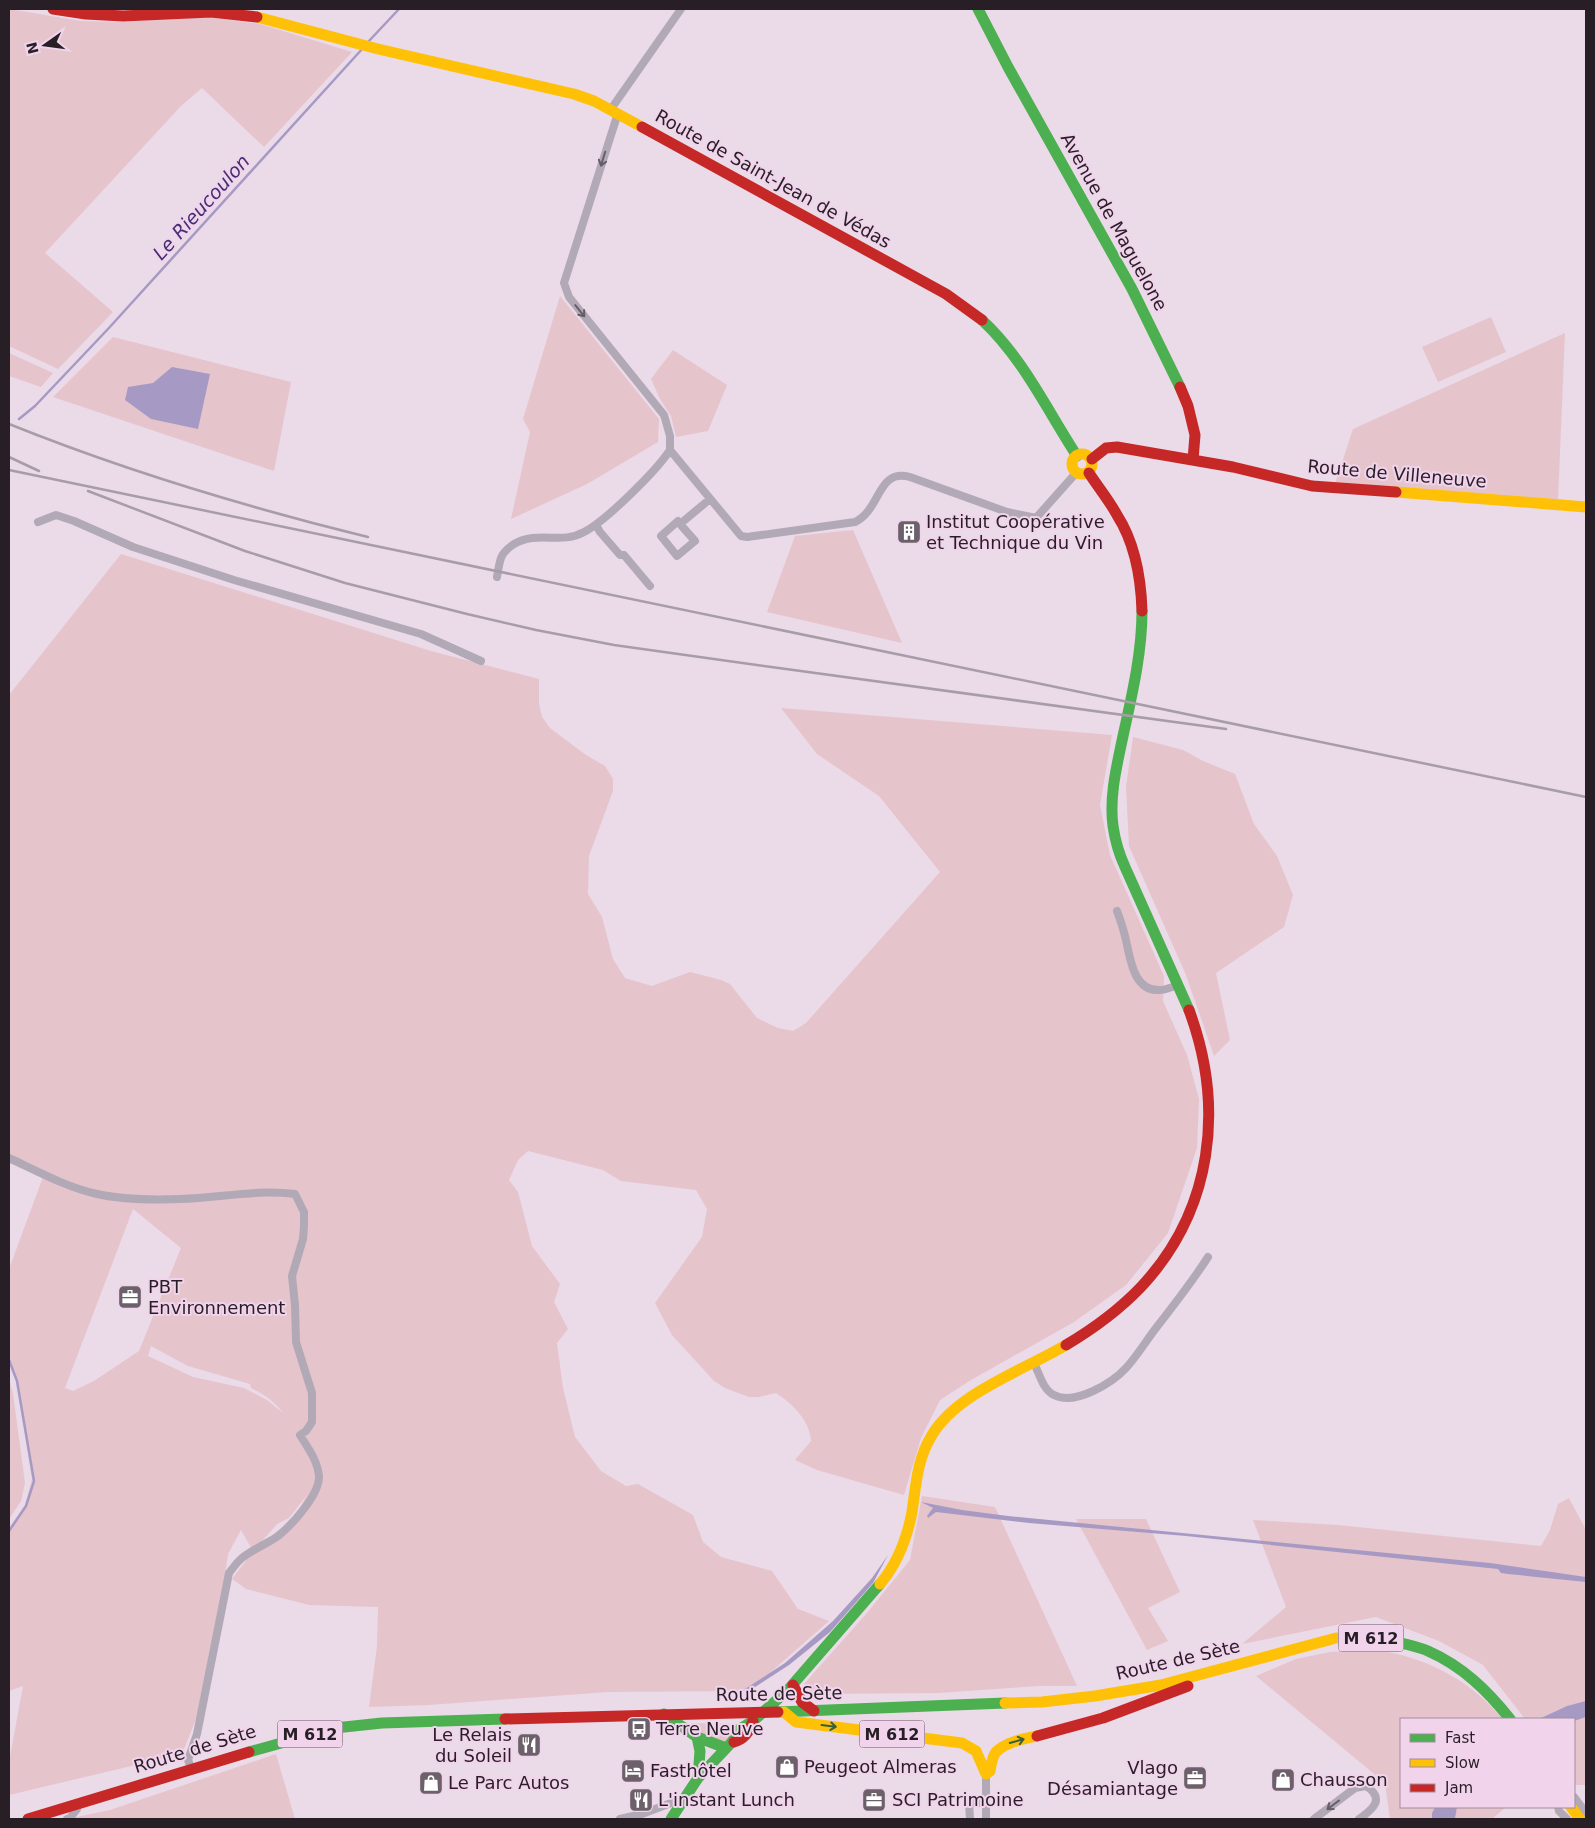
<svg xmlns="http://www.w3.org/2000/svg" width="1595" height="1828" viewBox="0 0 1595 1828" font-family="'DejaVu Sans',sans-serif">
  <rect width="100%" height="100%" fill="#ebdae8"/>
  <path fill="#e6c4cc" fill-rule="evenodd" d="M9,9L81,21L121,22L207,17L260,24L352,52L264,147L202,88L181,106L45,253L113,312L58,369L9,346Z
    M560,296L659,419L658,442L587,484L511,519L530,432L523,419Z
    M1491,317L1506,352L1438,382L1422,347Z
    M1565,333L1558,500L1335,484L1353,429Z
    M113,337L291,382L274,471L53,397Z
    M673,350L727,385L708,431L676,437L671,416L660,399L651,379Z
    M9,353L53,373L41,387L9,376Z
    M853,530L902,643L767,612L795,536Z
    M121,554L431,651L539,679V704L542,717L550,728L586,755L605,766L613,779V791L589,856L588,894L602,917L613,959L625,978L652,986L690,972L721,980L730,984L757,1018L778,1028L793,1031L806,1023L940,872L879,796L817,754L781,708L1112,735L1100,805L1110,855L1164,976L1163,1001L1187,1055L1199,1099L1197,1148L1168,1233L1126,1285L1074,1322L971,1380L940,1400L921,1438L904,1495L817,1470L795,1460L811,1441C810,1421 793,1404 776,1393L759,1397H749L725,1388L714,1381L672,1335L655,1303L702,1237L707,1209L696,1190L621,1181L603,1170L528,1151L518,1160L509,1180L518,1192L532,1246L560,1284L554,1302L568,1329L557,1343L563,1388L575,1437L601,1471L626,1486L638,1484L693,1515L703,1542L721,1557L772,1571L798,1609L829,1621L749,1691L608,1692L429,1705L369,1707L377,1646L378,1607L309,1605L246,1589L232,1579L253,1551L241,1530L228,1554L220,1609L198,1714L182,1754L9,1795V1762L23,1686L9,1691V1528L25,1505L32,1479L16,1380L9,1362V1269L43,1177L9,1163V695ZM133,1209L181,1248L139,1351L94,1381L73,1391L65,1388ZM151,1346L188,1366L250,1384L251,1388C264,1394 274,1401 283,1413L267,1400L244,1388L193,1377L148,1356ZM307,1495L293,1520L256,1548L277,1524L289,1518Z
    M1133,737L1183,750L1203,761L1235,774L1254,824L1277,856L1293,895L1284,927L1216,973L1230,1040L1214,1056L1186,975L1129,846L1126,787Z
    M9,1379L13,1394L25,1483L21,1501L9,1519Z
    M922,1496L995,1507L1077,1686H1039L938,1693L812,1694L804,1684L867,1613L910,1560Z
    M1569,1498L1586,1530V1785H1574V1719H1525L1483,1665L1439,1641L1376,1617L1242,1644L1286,1607L1253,1520L1338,1525L1541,1546L1550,1530L1558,1504Z
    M1076,1519H1146L1180,1592L1148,1608L1168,1641L1147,1650Z
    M1361,1650C1369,1651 1379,1651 1388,1652C1431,1660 1475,1684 1502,1719H1401V1807H1435L1432,1813V1819H1390L1385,1783L1256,1676L1296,1659L1330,1652Z
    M691,1723L738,1724L737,1728L725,1742L698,1731Z
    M276,1754L295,1819H67L110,1810Z
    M1457,1807H1506L1492,1819H1455Z"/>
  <path fill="#a69ac4" d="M172,367L210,374L198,429L151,419L125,400L128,387L153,383Z
    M921,1502L962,1510L1008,1516L1490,1563L1586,1577V1582L1508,1574L1501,1573L1498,1569L1186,1536L1029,1523L936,1512L928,1518L927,1516L933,1508Z
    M888,1555L873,1583L830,1632L789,1665L749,1691L745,1689L785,1663L833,1621L872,1578Z
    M1586,1701V1717L1574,1721V1719H1539L1567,1706Z
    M1435,1807H1457L1455,1819H1432V1813Z"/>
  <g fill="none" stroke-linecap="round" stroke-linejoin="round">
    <path stroke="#a69ac4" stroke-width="2.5" d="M368,42L399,9
      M19,419L35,406L108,329L363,48
      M9,1360L17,1381L34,1481L26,1506L9,1531"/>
    <path stroke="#b2a9b6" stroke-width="8" d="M611,109L681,9
      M618,113L564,283L569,297L664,415L670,436V450L741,536L747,537L855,522C881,510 877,468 910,477L1007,512L1036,518L1076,473
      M38,522L56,515L74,521L133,547L234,580L421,634L481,661
      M680,524L678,521L661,536L677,556L695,541L680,524L710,499
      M596,525L600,532L620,555H624L650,586
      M497,577C498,571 499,564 501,558C503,552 508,548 514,544C538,530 561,545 584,532C606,521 657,470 670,450
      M1117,911C1120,919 1123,928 1125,936C1130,955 1132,992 1160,990C1166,990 1172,987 1178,985
      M9,1158C37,1171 66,1187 97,1194C124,1200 153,1200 181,1199C219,1198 257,1189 295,1194L304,1212V1226L303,1239L292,1276L295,1305L296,1342L312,1393V1422L306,1431L300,1435C308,1448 318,1461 319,1477C319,1495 292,1525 278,1536C267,1544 253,1549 242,1558C237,1562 233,1568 229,1573L197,1734L188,1760L191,1768
      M1034,1363C1039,1373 1043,1390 1054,1395C1075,1406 1112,1383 1126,1368C1137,1356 1146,1341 1156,1328C1174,1305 1192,1282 1208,1257
      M986,1774V1819
      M1574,1797L1586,1813
      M1558,1807L1559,1811L1567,1819
      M67,1819L70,1818L77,1809V1804
      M620,1819L642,1814L684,1798
      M970,1819L969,1803H986
      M1314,1819L1355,1788L1366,1786C1386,1799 1372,1810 1359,1819"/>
    <path stroke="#4caf50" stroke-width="11" d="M978,9L1008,67L1132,289L1180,387
      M982,320C1023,358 1047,410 1077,456
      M1142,611C1142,653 1132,695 1123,736C1117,765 1109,796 1113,826C1115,840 1119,854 1125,867L1189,1010
      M1398,1642C1408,1645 1419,1647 1428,1651C1462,1666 1487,1690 1510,1719
      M778,1712L1005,1703
      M664,1714L697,1737L700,1751L698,1778
      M697,1737L726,1748
      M249,1752L335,1728L382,1723L505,1719
      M671,1819L698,1778L732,1742L740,1729L753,1721L787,1691L880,1584"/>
    <path stroke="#ffc107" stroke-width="11" d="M257,17L378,49L574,94L594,101L642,127
      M1072 464a10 10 0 1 1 20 0a10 10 0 1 1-20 0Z
      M1396,492L1586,507
      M880,1584C898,1563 907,1538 912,1512C916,1485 917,1459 932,1435C957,1393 1024,1370 1066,1345
      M1005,1703L1042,1702L1095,1696L1161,1685L1336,1638H1355L1398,1642
      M784,1712L796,1722L962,1743L976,1751L986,1774L990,1771C991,1765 992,1757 996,1752C1006,1742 1023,1739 1037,1736
      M1571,1807L1580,1819"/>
    <path stroke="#c62828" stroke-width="11" d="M53,9L86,14L123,16L211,12L257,17
      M642,127L946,294L982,320
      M1180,387L1188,406L1195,435L1193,460
      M1092,459L1106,448L1117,447L1233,467L1312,486L1396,492
      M1089,473C1098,487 1109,500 1117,515C1135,543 1141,578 1142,611
      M1066,1345C1093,1329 1119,1310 1141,1287C1213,1210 1225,1107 1189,1010
      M793,1685L802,1702L814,1711
      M505,1719L778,1712
      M1037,1736L1103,1718L1188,1686
      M734,1742C745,1739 750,1731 753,1721
      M28,1819L249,1752"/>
    <path stroke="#a79da7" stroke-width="2.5" d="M9,424C126,471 246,507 368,537
      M9,457L39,471
      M9,470L1586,797
      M88,491L245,551L345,583L467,614L536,630L614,645L764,666L1226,729"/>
  </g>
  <defs><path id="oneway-shaft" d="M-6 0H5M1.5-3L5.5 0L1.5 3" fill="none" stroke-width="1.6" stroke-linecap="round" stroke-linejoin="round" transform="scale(1.25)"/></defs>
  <g stroke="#665d67">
    <use href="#oneway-shaft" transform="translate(603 159) rotate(107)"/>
    <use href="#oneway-shaft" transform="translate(580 311) rotate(51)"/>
    <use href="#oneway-shaft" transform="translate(1333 1805) rotate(143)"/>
  </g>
  <g stroke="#385f39">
    <use href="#oneway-shaft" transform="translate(829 1726) rotate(7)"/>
    <use href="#oneway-shaft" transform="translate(1017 1741) rotate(-16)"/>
  </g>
  <defs>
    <symbol id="building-square" viewBox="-11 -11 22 22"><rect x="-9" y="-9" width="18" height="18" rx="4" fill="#6c606a" stroke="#f1d4ec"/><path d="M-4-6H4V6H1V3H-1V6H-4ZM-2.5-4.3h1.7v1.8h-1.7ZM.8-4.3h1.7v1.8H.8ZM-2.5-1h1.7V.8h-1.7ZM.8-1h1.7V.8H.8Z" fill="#fff"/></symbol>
    <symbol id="office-square" viewBox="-11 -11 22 22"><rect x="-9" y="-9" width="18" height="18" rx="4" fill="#6c606a" stroke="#f1d4ec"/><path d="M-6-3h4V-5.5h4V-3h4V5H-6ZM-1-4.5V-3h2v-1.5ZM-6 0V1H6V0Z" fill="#fff"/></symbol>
    <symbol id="bus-square" viewBox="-11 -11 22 22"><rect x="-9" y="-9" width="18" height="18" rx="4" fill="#6c606a" stroke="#f1d4ec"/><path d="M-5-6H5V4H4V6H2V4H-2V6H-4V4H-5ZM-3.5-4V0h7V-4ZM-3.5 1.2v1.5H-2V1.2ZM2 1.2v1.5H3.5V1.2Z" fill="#fff"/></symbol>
    <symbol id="restaurant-square" viewBox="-11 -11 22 22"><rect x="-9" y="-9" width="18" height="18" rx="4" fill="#6c606a" stroke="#f1d4ec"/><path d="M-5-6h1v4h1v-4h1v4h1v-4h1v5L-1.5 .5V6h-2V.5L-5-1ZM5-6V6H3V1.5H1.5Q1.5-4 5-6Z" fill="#fff"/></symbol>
    <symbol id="shop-square" viewBox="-11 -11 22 22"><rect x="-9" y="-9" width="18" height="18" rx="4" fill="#6c606a" stroke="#f1d4ec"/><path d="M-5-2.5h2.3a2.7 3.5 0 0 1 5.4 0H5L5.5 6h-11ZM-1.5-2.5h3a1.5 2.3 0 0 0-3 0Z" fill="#fff"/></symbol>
    <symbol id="hotel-square" viewBox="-11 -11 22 22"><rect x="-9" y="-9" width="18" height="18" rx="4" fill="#6c606a" stroke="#f1d4ec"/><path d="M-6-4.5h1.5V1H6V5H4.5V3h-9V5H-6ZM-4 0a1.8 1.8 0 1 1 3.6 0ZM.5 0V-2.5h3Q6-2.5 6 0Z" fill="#fff"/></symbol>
  </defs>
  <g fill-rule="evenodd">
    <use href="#building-square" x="895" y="518" width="28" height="28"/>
    <use href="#office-square" x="116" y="1283" width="28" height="28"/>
    <use href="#bus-square" x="625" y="1715" width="28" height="28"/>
    <use href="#restaurant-square" x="515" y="1731" width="28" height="28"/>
    <use href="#shop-square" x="773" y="1753" width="28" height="28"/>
    <use href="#hotel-square" x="619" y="1757" width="28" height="28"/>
    <use href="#office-square" x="1181" y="1764" width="28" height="28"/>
    <use href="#shop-square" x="1269" y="1766" width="28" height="28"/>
    <use href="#shop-square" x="417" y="1769" width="28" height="28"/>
    <use href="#restaurant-square" x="627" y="1786" width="28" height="28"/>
    <use href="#office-square" x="860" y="1786" width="28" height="28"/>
  </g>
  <g text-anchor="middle" stroke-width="4" stroke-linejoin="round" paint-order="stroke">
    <g fill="#f1d4ec" stroke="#645561" stroke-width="1">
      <rect x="1338.5" y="1624.5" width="65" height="27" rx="4"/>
      <rect x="277.5" y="1720.5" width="65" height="27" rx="4"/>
      <rect x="859.5" y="1720.5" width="65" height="27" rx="4"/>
    </g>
    <g font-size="16" font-weight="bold" fill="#281e26">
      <text x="1371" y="1644">M 612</text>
      <text x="310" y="1740">M 612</text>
      <text x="892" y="1740">M 612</text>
    </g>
    <g font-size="18" fill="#281e26" stroke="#f1d4ec">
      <text transform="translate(773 179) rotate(29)" y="6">Route de Saint-Jean de Védas</text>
      <text transform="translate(1114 222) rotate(61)" y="6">Avenue de Maguelone</text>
      <text transform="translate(1397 474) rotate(5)" y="6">Route de Villeneuve</text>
      <text transform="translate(1178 1660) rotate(-13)" y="6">Route de Sète</text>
      <text transform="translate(779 1694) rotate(-1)" y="6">Route de Sète</text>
      <text transform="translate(195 1749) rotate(-17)" y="6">Route de Sète</text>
    </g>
    <g font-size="18" fill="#281e26" stroke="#f1d4ec" text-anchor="start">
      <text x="926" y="528">Institut Coopérative<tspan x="926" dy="21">et Technique du Vin</tspan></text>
      <text x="148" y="1293">PBT<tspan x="148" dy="21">Environnement</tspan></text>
      <text x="656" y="1735">Terre Neuve</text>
      <text x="512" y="1741" text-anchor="end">Le Relais<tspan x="512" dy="21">du Soleil</tspan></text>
      <text x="804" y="1773">Peugeot Almeras</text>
      <text x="1178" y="1774" text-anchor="end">Vlago<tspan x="1178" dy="21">Désamiantage</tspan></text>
      <text x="650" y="1777">Fasthôtel</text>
      <text x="1300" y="1786">Chausson</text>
      <text x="448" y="1789">Le Parc Autos</text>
      <text x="658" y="1806">L'instant Lunch</text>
      <text x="892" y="1806">SCI Patrimoine</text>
    </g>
    <g font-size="19" font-style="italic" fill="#413073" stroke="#f1d4ec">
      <text transform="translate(201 207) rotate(-48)" y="7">Le Rieucoulon</text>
    </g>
  </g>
  <rect width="1595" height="1828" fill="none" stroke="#281e26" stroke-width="20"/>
  <rect x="1400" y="1718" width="175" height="90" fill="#f1d4ec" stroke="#a18b9d"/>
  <rect x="1410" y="1734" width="25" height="8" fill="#4caf50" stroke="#a18b9d"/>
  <text x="1445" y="1743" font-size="15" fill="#281e26">Fast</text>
  <rect x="1410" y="1759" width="25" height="8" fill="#ffc107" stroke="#a18b9d"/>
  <text x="1445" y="1768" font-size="15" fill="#281e26">Slow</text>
  <rect x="1410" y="1784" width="25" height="8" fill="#c62828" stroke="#a18b9d"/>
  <text x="1445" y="1793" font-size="15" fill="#281e26">Jam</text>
  <g transform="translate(45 45) rotate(256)" stroke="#f1d4ec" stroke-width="4" paint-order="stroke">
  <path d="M0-4L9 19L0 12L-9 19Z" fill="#281e26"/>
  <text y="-8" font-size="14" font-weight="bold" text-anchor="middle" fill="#281e26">N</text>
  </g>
</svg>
